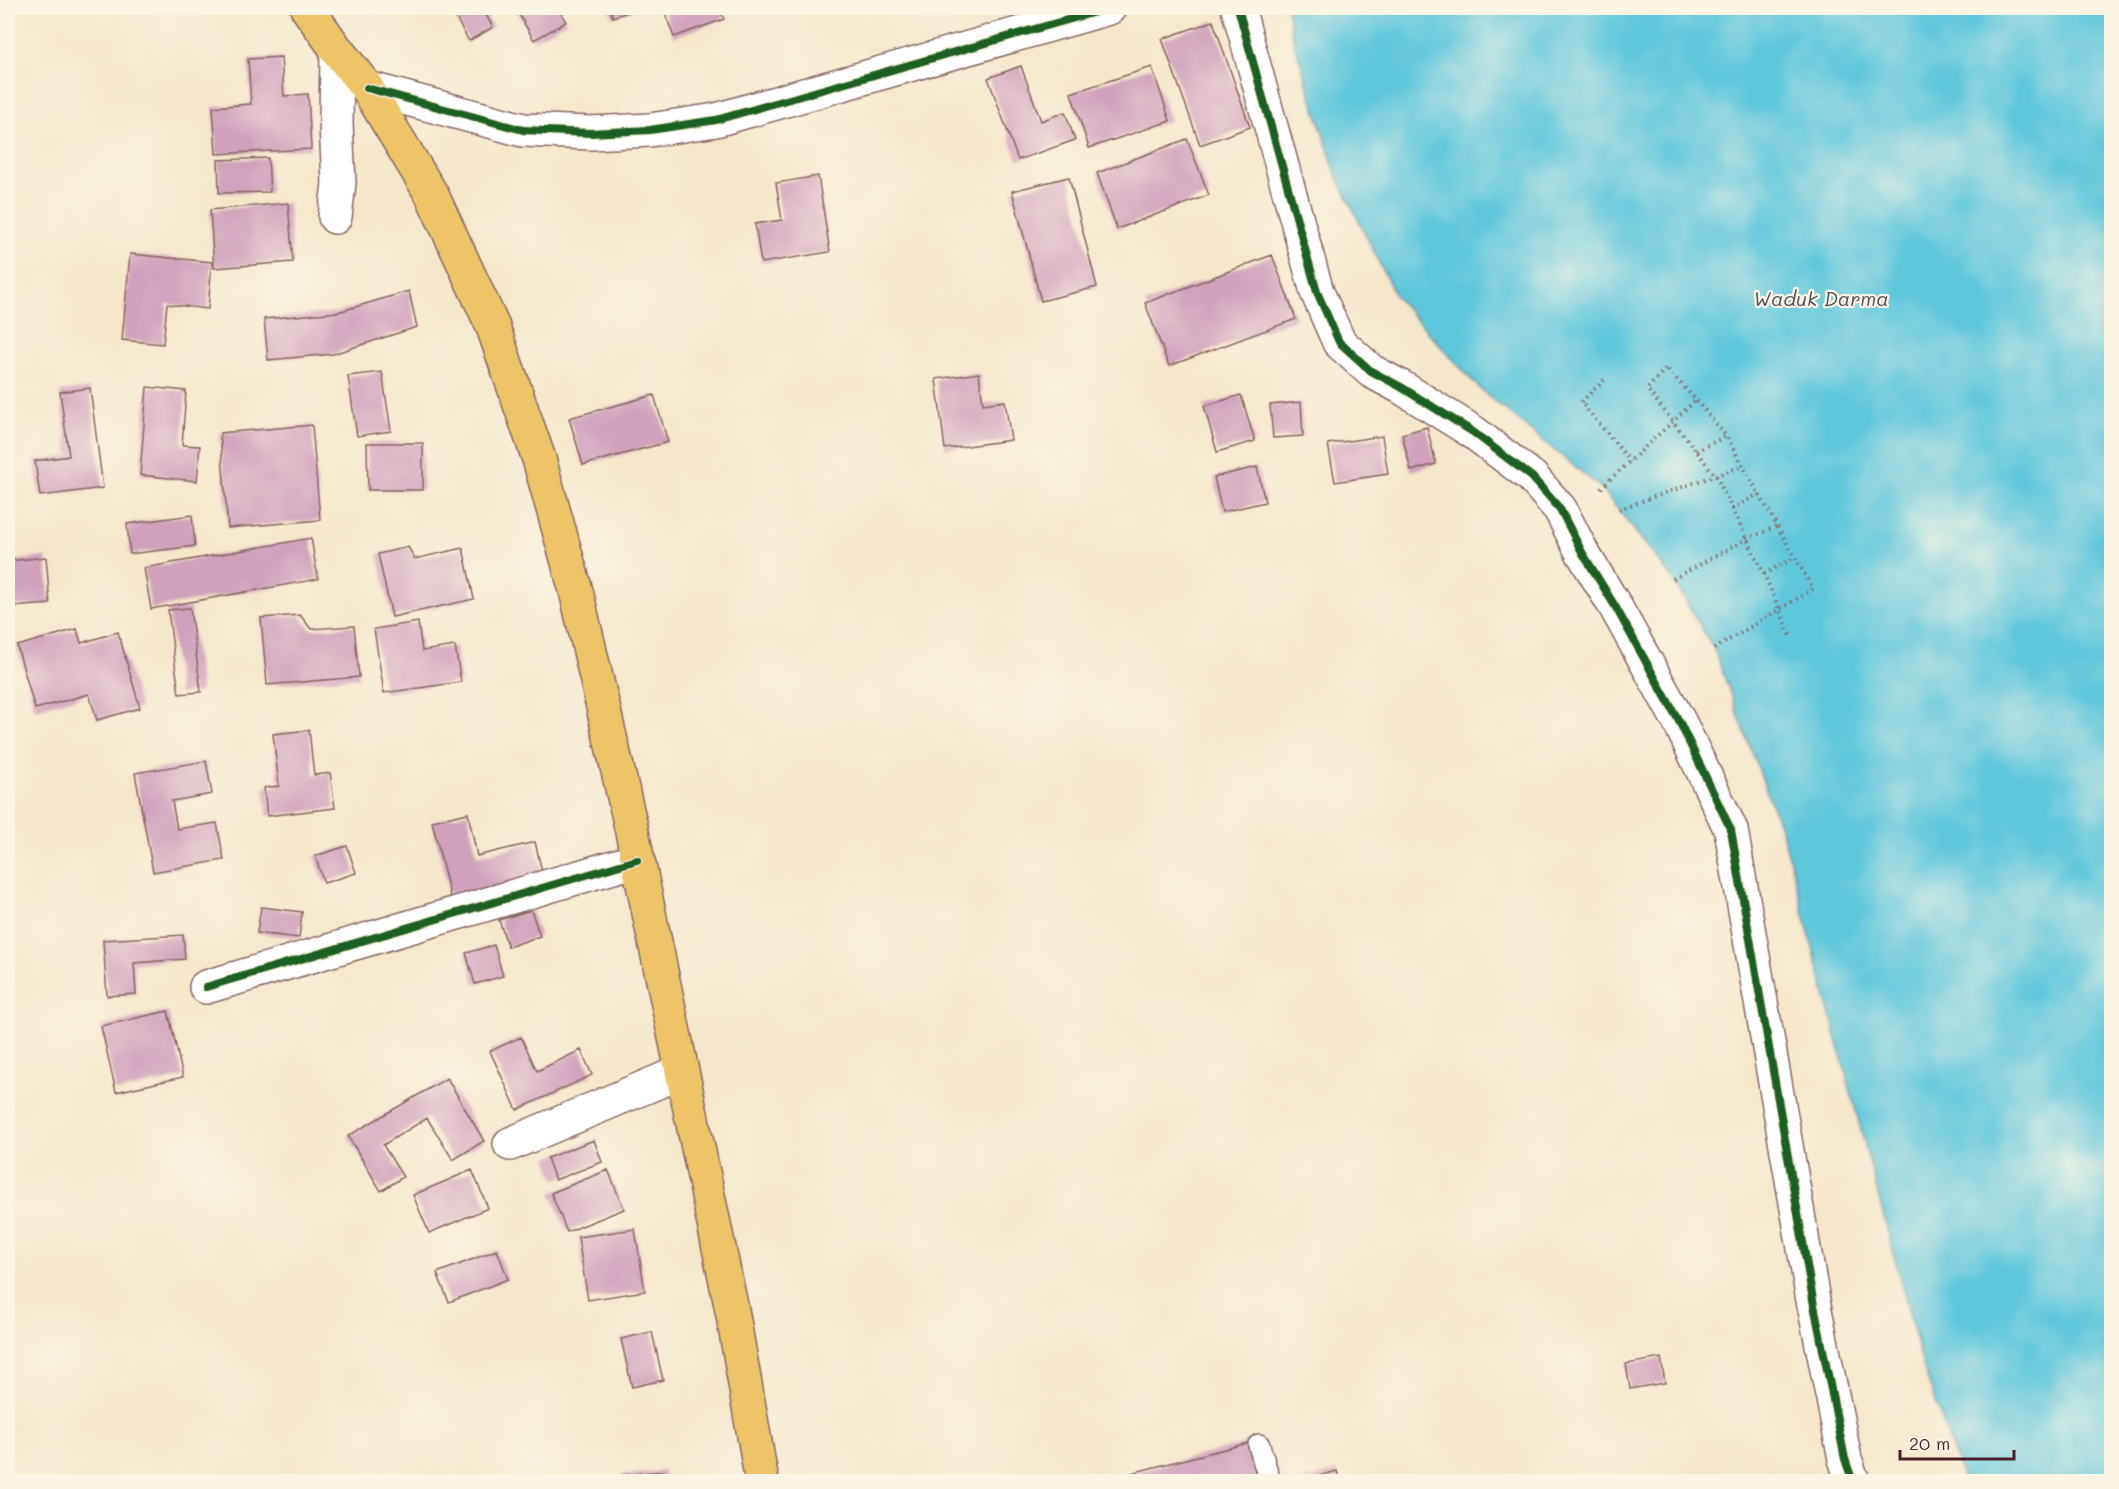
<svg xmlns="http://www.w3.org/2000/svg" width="2119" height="1489" viewBox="0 0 2119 1489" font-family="Mali,sans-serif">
  <rect width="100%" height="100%" fill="#fcf5e5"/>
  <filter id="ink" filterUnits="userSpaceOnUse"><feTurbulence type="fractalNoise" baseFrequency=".0167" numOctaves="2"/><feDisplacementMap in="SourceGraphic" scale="12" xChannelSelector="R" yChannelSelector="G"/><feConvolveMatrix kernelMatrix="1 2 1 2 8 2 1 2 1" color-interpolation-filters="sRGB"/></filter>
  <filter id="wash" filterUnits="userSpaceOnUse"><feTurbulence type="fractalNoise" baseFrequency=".008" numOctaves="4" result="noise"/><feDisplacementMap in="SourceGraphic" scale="24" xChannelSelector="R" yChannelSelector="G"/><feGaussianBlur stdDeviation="1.35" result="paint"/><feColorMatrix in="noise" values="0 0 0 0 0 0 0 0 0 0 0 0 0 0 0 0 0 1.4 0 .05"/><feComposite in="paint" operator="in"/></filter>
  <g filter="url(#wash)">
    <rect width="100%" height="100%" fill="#f4e7cc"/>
    <path fill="#5fc7db" stroke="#547383" stroke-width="1.5" d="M1287,8H2111V1481H1964L1924,1369L1784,838L1714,649L1673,579L1601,488L1481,390L1396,297L1336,174L1292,36Z"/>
    <g id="blocks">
      <path fill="#cfa1bb" d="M450,8H482L493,27L469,41Z
        M515,8H558L566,22L534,40Z
        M609,8H640L613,17Z
        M663,8H719L724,19L674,37Z
        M1213,21L1250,127L1200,145L1162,39Z
        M281,57L284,96L308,94L311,149L216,154L213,107L251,104L248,59Z
        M1021,66L1041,121L1065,112L1075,140L1018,160L988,78Z
        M1152,67L1170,121L1089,148L1071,93Z
        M1187,139L1209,195L1117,229L1097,173Z
        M268,158L270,192L219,193L218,160Z
        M818,176L830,252L761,263L755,224L782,220L776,183Z
        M1069,177L1097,287L1041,301L1012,191Z
        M288,203L293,262L214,268L210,210Z
        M130,254L212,262L208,309L167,304L163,344L122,340Z
        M1272,255L1296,319L1169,366L1145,303Z
        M409,291L417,327L333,354L268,360L264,319L338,312Z
        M382,372L391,431L357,436L348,376Z
        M979,373L983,404L1005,401L1011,440L945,449L936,379Z
        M147,387L186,391L182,445L200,446L197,481L140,475Z
        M90,388L103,488L40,496L35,461L69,456L60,392Z
        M654,395L668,442L583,465L569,418Z
        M1241,395L1255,441L1217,452L1204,406Z
        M1301,402L1303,436L1273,438L1270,405Z
        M312,425L320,520L228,528L220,433Z
        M1427,427L1436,464L1411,471L1402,434Z
        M1382,436L1388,474L1335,482L1328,444Z
        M367,443H423V490H368Z
        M1257,467L1265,502L1222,512L1214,477Z
        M192,515L195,546L130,554L127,524Z
        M311,538L318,579L151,609L144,568Z
        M408,547L415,559L463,548L474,599L392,617L378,554Z
        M46,557L50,604L11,607L8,561Z
        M190,608L201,692L179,694L168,610Z
        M300,615L311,629L354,626L359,677L267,685L261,618Z
        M418,622L422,651L455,646L461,682L384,693L374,629Z
        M77,629L81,643L118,632L140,708L97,720L89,694L35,709L17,646Z
        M309,730L314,775L330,773L335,808L267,816L264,788L279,786L273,734Z
        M206,761L212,794L172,801L177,829L217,823L224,860L153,872L135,773Z
        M468,813L477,856L535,842L544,880L451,900L432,821Z
        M347,846L356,873L324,883L315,856Z
        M261,907L302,912L299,938L257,933Z
        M531,910L540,936L508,947L499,920Z
        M183,935L185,959L134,963L136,994L107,996L103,940Z
        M494,945L503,976L475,984L466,953Z
        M168,1011L183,1077L116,1092L101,1026Z
        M521,1037L537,1071L581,1050L592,1075L517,1110L490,1051Z
        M447,1078L484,1141L453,1160L427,1118L383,1145L403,1177L381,1191L348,1136Z
        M594,1140L602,1162L555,1180L547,1158Z
        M472,1170L488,1208L429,1233L413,1195Z
        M608,1170L624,1209L567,1232L551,1193Z
        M635,1229L645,1291L588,1300L578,1237Z
        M497,1250L508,1279L449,1302L437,1273Z
        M652,1332L663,1380L632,1387L621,1339Z
        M1661,1358L1665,1383L1630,1389L1626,1364Z
        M1248,1443L1258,1482H1133L1131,1473Z
        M664,1471L665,1482H623L622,1475Z
        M1337,1471L1340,1482H1300V1481Z"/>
    </g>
  </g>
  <g filter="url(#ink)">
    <use href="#blocks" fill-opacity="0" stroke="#866563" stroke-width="1.5"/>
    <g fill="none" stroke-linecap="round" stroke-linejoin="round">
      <defs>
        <path id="service" d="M1259,1445L1270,1482"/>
        <path id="minor" d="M1238,8L1317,292L1339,342L1371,371L1401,387L1473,432L1532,477L1560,509L1582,552L1615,606L1680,723L1731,830L1813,1300L1845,1459L1853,1482
          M367,88L523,130L590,133L650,130L716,120L1109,8
          M335,217L339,183L336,124L337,50
          M206,987L637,860
          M510,1144L681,1072"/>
        <path id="trunk" d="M307,8L337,50L367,88L432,195L493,327L539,459L576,591L631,827L733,1315L762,1482"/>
      </defs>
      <use href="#service" stroke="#866563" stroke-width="24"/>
      <use href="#minor" stroke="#866563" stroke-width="36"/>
      <use href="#trunk" stroke="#866563" stroke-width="36"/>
      <path stroke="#866563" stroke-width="4" stroke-dasharray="1.5 4.5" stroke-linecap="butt" d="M1604,380L1581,402L1630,461
        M1696,451L1726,436
        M1601,488L1696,400
        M1619,509L1743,466
        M1732,509L1759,494
        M1764,574L1795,557
        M1673,579L1747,539L1778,526
        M1714,649L1813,589L1726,436L1696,400L1666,368L1647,389L1716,476L1764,574L1792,639"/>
      <use href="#service" stroke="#fff" stroke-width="21"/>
      <use href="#minor" stroke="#fff" stroke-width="33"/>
      <use href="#trunk" stroke="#efc469" stroke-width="33"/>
      <defs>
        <path id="cycleway" d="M1238,8L1317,292L1339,342L1371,371L1401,387L1473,432L1532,477L1560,509L1582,552L1615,606L1680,723L1731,830L1813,1300L1845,1459L1853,1482
          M367,88L523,130L590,133L650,130L716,120L1109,8
          M206,987L637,860"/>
      </defs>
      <use href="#cycleway" stroke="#fcf5e5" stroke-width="11"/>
      <use href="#cycleway" stroke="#1b5e20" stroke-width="8"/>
    </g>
  </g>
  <g text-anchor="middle" stroke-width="4.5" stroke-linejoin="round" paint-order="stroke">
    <g font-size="20" font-style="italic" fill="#505160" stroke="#fcf5e5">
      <text x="1821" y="306">Waduk Darma</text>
    </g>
  </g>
  <rect width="2119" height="1489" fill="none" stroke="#fcf5e5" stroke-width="30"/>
  <path d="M1900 1450v9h114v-9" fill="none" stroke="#4a1f2b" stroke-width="3"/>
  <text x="1909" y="1450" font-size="18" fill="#4a1f2b" stroke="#fcf5e5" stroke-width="4.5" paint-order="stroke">20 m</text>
</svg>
